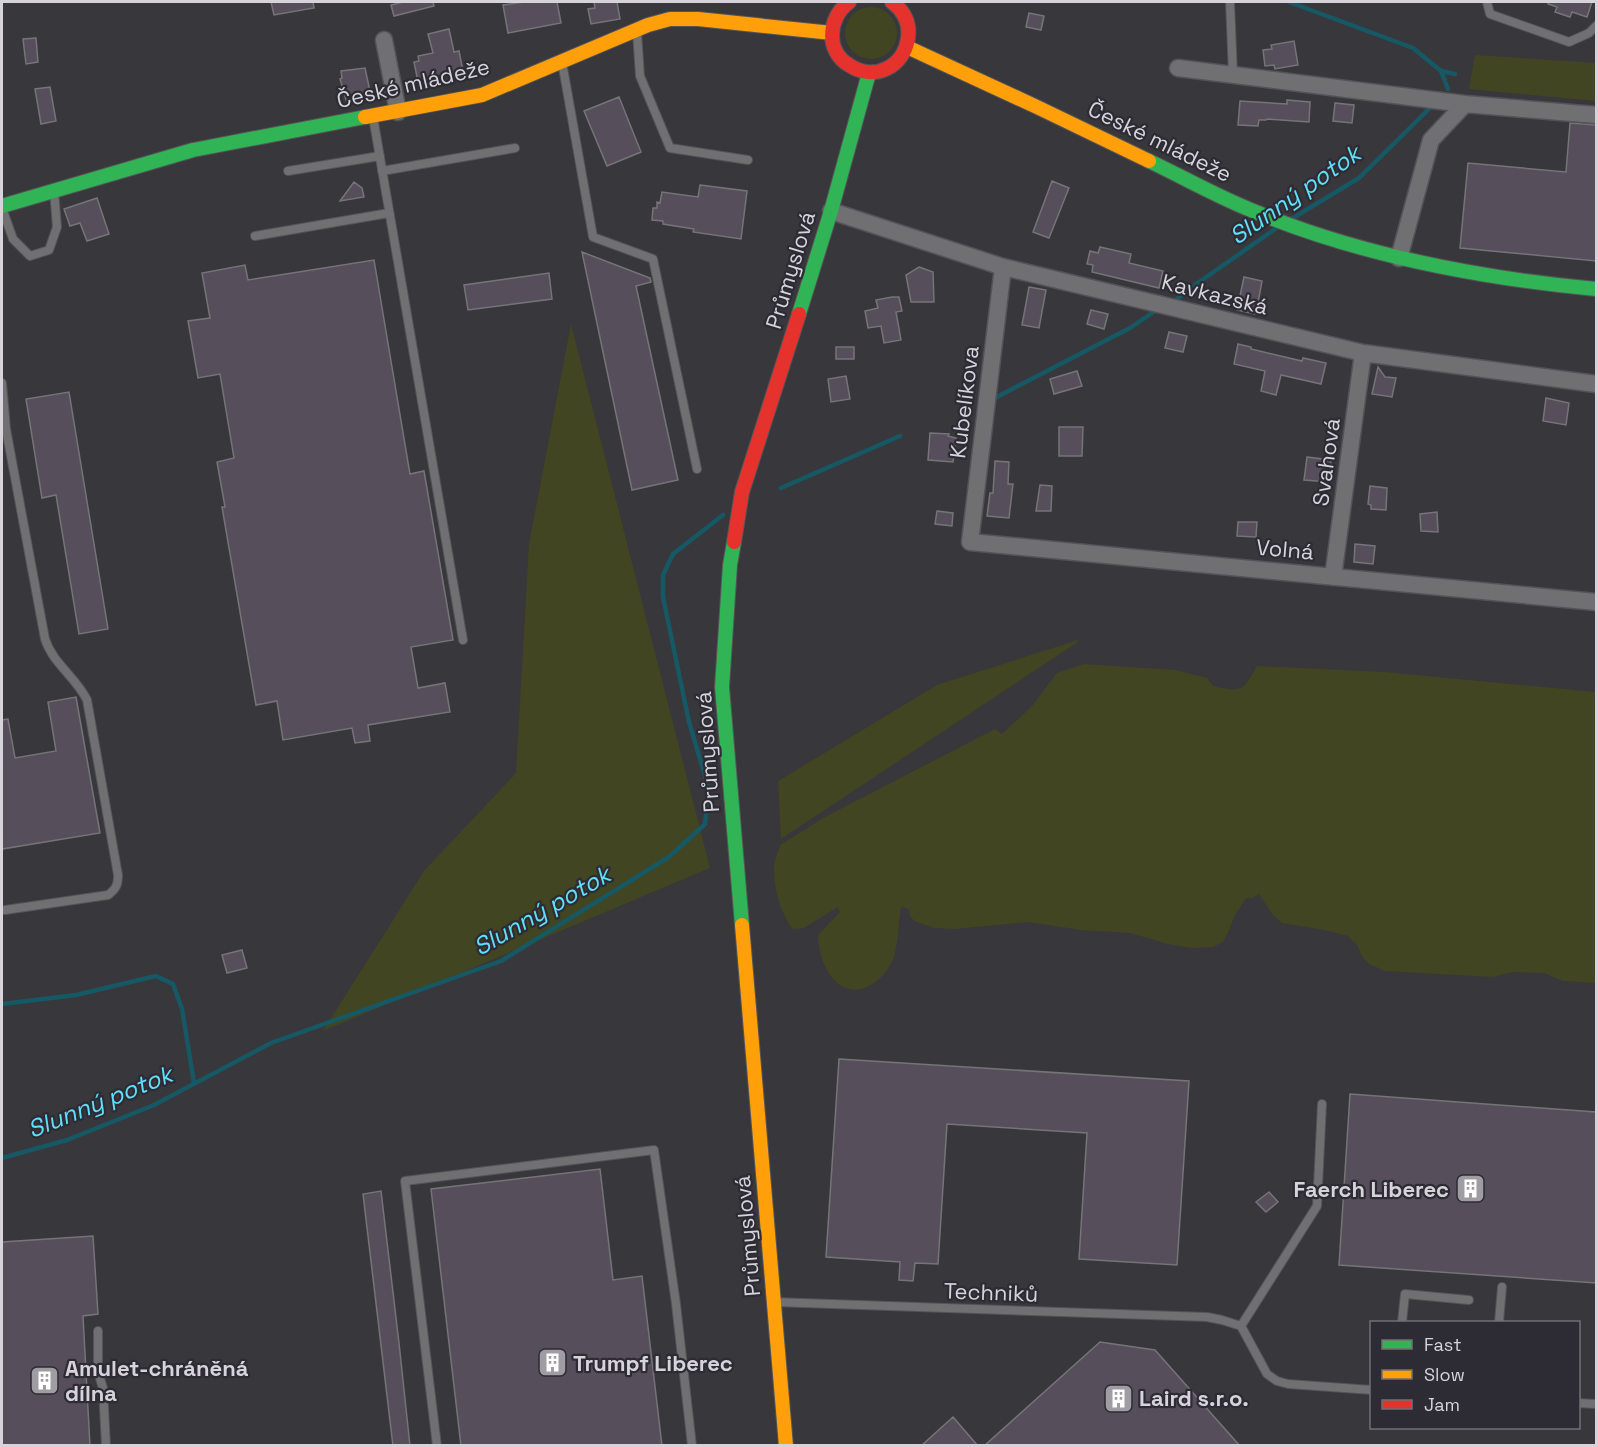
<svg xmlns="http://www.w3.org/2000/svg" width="1598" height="1447" viewBox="0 0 1598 1447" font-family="'Space Grotesk',sans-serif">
  <rect width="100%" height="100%" fill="#38373c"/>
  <path fill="#424521" d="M845 33a26 26 0 1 1 52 0a26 26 0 1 1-52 0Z
    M1475,55L1596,63V101L1469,89Z
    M571,324L710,868L323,1031L424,871L516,773L529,544Z
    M1078,640V642L781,839L778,781L937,685Z
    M1084,664L1175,670L1207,678L1213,686C1242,693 1243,691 1257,666L1384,672L1596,692V983L1563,981L1544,973L1512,972L1493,977L1385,971L1369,964L1362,956L1357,945L1348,936L1325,930L1282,923L1273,915L1259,894L1253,898H1246L1235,915L1229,930L1223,942L1213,947L1192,948L1168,944L1130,933L1081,930L1028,922L955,929L934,928L914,921L910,916L909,909L901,907C898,924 899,945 892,962C888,970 881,978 874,983C840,1006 818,965 818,935L840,912L838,907L804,928L792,929C780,910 774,891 774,869C774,861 778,852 780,845L825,817L995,729L1002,734L1032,706L1057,673Z"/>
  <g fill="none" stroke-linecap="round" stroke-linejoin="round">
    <path stroke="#165864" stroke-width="4.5" d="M1289,2L1413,48L1441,71
      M1448,89L1441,71L1455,74
      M1293,218L1359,178L1430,108
      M1173,302L1195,285L1278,227
      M993,399L1130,328L1155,311
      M781,488L900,436
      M2,1004L76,995L156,976L173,984L182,1009L194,1083
      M2,1158L67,1140L154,1105L271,1043L501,961L669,857L705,824L709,789L689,722L663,597V575L673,554L723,515"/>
  </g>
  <path fill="#564f5b" stroke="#757478" stroke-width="1.5" d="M271,2H313L314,8L274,15Z
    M403,2H433L434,6L394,16L391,5Z
    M524,2H557L561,23L508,33L503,5Z
    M594,2H617L620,19L591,24L588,9L595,8Z
    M1548,2H1592L1587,17L1572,12L1570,17L1555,12L1557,7L1548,4Z
    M1029,13L1044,16L1041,30L1026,27Z
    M449,29L454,52L459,51L463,71L418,82L414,62L419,61L418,56L433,53L428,34Z
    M36,38L38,62L26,64L23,39Z
    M1294,41L1298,65L1275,69L1274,65L1265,66L1263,50L1272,49L1271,45Z
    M365,68L371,96L346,100L340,79L342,78L341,71Z
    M50,87L56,121L41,124L35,89Z
    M619,97L641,152L607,166L584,111Z
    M1287,100L1310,102L1309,122L1267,119L1266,120H1259L1258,126L1238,125L1240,101L1287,104Z
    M1335,103L1354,105L1352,123L1333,121Z
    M1570,123L1596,125V261L1460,248L1468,163L1566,172Z
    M1052,181L1069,188L1049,238L1033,232Z
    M354,182L362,188L364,197L340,201Z
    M700,185L747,191L741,239L693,232L694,229L663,224V221L652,220L653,208H657V202L660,203L662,192L698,197Z
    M97,198L109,234L87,241L80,223L70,226L64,209Z
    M1100,247L1131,254L1129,263L1163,271L1159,288L1092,272L1093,265L1087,264L1090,251L1098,253Z
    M582,252L650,278L651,282L636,286L678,480L632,490Z
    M374,260L410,474L424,471L453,640L411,647L418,688L445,683L450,712L368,725L370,741L355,743L352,728L283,740L277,701L256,705L222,507H225L217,462L234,458L220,374L198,378L188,321L210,318L202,273L245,265L248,280Z
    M919,267L933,272L934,302H911L906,275Z
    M549,273L552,299L468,310L464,285Z
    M1244,277L1262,281L1256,314L1237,310Z
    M1029,287L1046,290L1039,328L1022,325Z
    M892,297H899L902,311L896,312L901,340L884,343L881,326L868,328L865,311L878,308L876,300Z
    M1091,310L1108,314L1104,329L1087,324Z
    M1169,332L1187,336L1183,352L1165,348Z
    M1238,344L1251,347V349L1302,361L1303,358L1326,363L1321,384L1281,375L1276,395L1261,391L1265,371L1234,364Z
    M836,347H854V359H836Z
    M1378,367L1385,377L1396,378L1392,397L1372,394Z
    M1077,371L1082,386L1054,394L1050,379Z
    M846,376L850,399L831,402L828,379Z
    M69,392L108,629L79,634L56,495L42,498L26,399Z
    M1546,398L1569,403L1566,425L1543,421Z
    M1059,427H1083L1082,456H1059Z
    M930,433L949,434L948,436L956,438L953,462L928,460Z
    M1307,457L1331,460L1329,482L1304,480Z
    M995,461L1009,462L1008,484H1013L1009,518L987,516L990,493H993Z
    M1040,485L1052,486L1051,511H1036Z
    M1370,486L1387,488L1386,510L1371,509V505L1368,504Z
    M937,511L953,513L952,526L935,524Z
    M1437,512L1438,532L1421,531L1420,514Z
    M1238,522H1257L1256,537L1237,536Z
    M1355,544L1375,546L1373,564L1354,562Z
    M76,697L100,833L2,849V720L8,719L15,758L56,751L48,702Z
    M242,950L247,968L227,973L222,955Z
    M839,1059L1189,1081L1177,1265L1079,1259L1087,1133L947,1124L938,1264L915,1263L913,1281L899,1280L900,1262L826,1257Z
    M1350,1094L1596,1112V1283L1339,1265Z
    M600,1169L613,1280L642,1276L662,1446H461L431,1189Z
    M381,1191L399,1343L410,1446H393L363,1194Z
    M1269,1192L1278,1202L1266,1212L1256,1202Z
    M93,1236L98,1314L83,1316L90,1446H2V1242Z
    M1100,1342L1155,1350L1240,1446H984Z
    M953,1417L978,1446H921Z"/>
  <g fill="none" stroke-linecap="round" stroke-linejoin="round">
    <defs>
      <path id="lane" d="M1230,2L1233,75
        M1487,2L1490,14L1569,42L1589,33L1596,26
        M637,32L640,76L670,148L748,160
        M562,62L593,237L653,259L697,469
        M373,117L463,640
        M288,171L380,156
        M382,171L515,148
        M2,208L13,239L30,256L49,250L57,227L54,191
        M255,236L389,213
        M2,383L6,429L45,639C53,664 76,677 87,700L118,875C118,885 116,889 108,895L5,910
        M774,1302L1207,1317L1222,1320L1241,1326L1267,1374L1277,1381L1288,1384L1372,1390
        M1402,1322L1405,1294L1469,1300
        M1499,1322L1502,1287
        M1241,1326L1317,1206L1322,1104
        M98,1331V1372L103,1388L106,1446
        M1578,1403L1596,1404
        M437,1446L405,1181L654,1150L676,1304L692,1446"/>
      <path id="street" d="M384,40L398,112
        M1178,68L1465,104L1431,140L1399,258
        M1465,104L1596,115
        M831,211L1003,267L1363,353L1596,384
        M1003,267L970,542L1596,602
        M1333,577L1363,353"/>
      <path id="fast" d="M1149,161C1183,177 1216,196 1251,210C1361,256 1478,278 1596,289
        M2,206L193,150L365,117
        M799,314L831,211L869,73
        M734,542L730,565L722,687L742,925"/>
      <path id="slow" d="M907,47L1037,107L1149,161
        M365,117L482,95L648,25L670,19H698L832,33
        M742,925L786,1446"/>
      <path id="jam" d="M849,2C828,17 825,51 849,65C874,82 904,67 908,38C910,23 904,11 892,2
        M734,542L742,492L799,314"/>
    </defs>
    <use href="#lane" stroke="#545357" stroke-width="10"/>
    <use href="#street" stroke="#545357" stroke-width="19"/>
    <use href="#fast" stroke="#545357" stroke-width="16"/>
    <use href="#slow" stroke="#545357" stroke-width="16"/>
    <use href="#jam" stroke="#545357" stroke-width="16"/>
    <use href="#lane" stroke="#706f72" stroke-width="8"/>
    <use href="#street" stroke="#706f72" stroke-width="16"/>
    <use href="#fast" stroke="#30b455" stroke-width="14"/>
    <use href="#slow" stroke="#ff9f0a" stroke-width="14"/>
    <use href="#jam" stroke="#e5322d" stroke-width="14"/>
  </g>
  <defs>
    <symbol id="building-square" viewBox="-11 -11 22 22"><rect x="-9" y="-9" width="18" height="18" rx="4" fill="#9f9da3" stroke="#2d2b34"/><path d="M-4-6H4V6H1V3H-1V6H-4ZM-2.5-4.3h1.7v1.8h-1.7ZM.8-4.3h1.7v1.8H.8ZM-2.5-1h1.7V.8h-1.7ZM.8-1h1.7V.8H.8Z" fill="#fff"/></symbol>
  </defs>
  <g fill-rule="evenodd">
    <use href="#building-square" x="1454" y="1172" width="33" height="33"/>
    <use href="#building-square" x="536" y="1346" width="33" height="33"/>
    <use href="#building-square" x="28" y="1364" width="33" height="33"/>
    <use href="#building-square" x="1102" y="1382" width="33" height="33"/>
  </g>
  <g text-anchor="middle" stroke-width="4.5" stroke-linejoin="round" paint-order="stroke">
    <g font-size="22" fill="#d6d4da" stroke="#2d2b34">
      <text transform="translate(413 83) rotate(-13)" y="8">České mládeže</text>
      <text transform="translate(1160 141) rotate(26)" y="8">České mládeže</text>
      <text transform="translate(790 270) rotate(-73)" y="8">Průmyslová</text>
      <text transform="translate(1215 294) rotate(14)" y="8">Kavkazská</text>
      <text transform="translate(964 402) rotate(-83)" y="8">Kubelíkova</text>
      <text transform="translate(1326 462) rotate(-82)" y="8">Svahová</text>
      <text transform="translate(1285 549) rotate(5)" y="8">Volná</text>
      <text transform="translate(707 752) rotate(-94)" y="8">Průmyslová</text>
      <text transform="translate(747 1236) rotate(-95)" y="8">Průmyslová</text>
      <text transform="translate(991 1292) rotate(2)" y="8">Techniků</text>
    </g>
    <g font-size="22" font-weight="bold" fill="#d6d4da" stroke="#2d2b34" text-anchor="start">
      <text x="1449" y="1197" text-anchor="end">Faerch Liberec</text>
      <text x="573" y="1371">Trumpf Liberec</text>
      <text x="65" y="1376">Amulet-chráněná<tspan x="65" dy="25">dílna</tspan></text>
      <text x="1139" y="1406">Laird s.r.o.</text>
    </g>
    <g font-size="24" font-style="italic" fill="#60e0fa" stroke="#2d2b34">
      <text transform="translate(1295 195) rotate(-35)" y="8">Slunný potok</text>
      <text transform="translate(542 911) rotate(-30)" y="8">Slunný potok</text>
      <text transform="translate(100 1102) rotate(-22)" y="8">Slunný potok</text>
    </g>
  </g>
  <rect width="1598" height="1447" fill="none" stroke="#d6d4da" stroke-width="6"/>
  <rect x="1370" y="1321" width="210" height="108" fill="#2d2b34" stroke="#716f76" stroke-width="1.5"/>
  <rect x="1382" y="1340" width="30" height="9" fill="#30b455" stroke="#716f76" stroke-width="1.5"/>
  <text x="1424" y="1351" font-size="18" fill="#d6d4da">Fast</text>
  <rect x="1382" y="1370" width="30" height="9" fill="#ff9f0a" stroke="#716f76" stroke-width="1.5"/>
  <text x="1424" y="1381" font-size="18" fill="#d6d4da">Slow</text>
  <rect x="1382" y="1400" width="30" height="9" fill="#e5322d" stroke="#716f76" stroke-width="1.5"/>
  <text x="1424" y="1411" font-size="18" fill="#d6d4da">Jam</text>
</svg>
